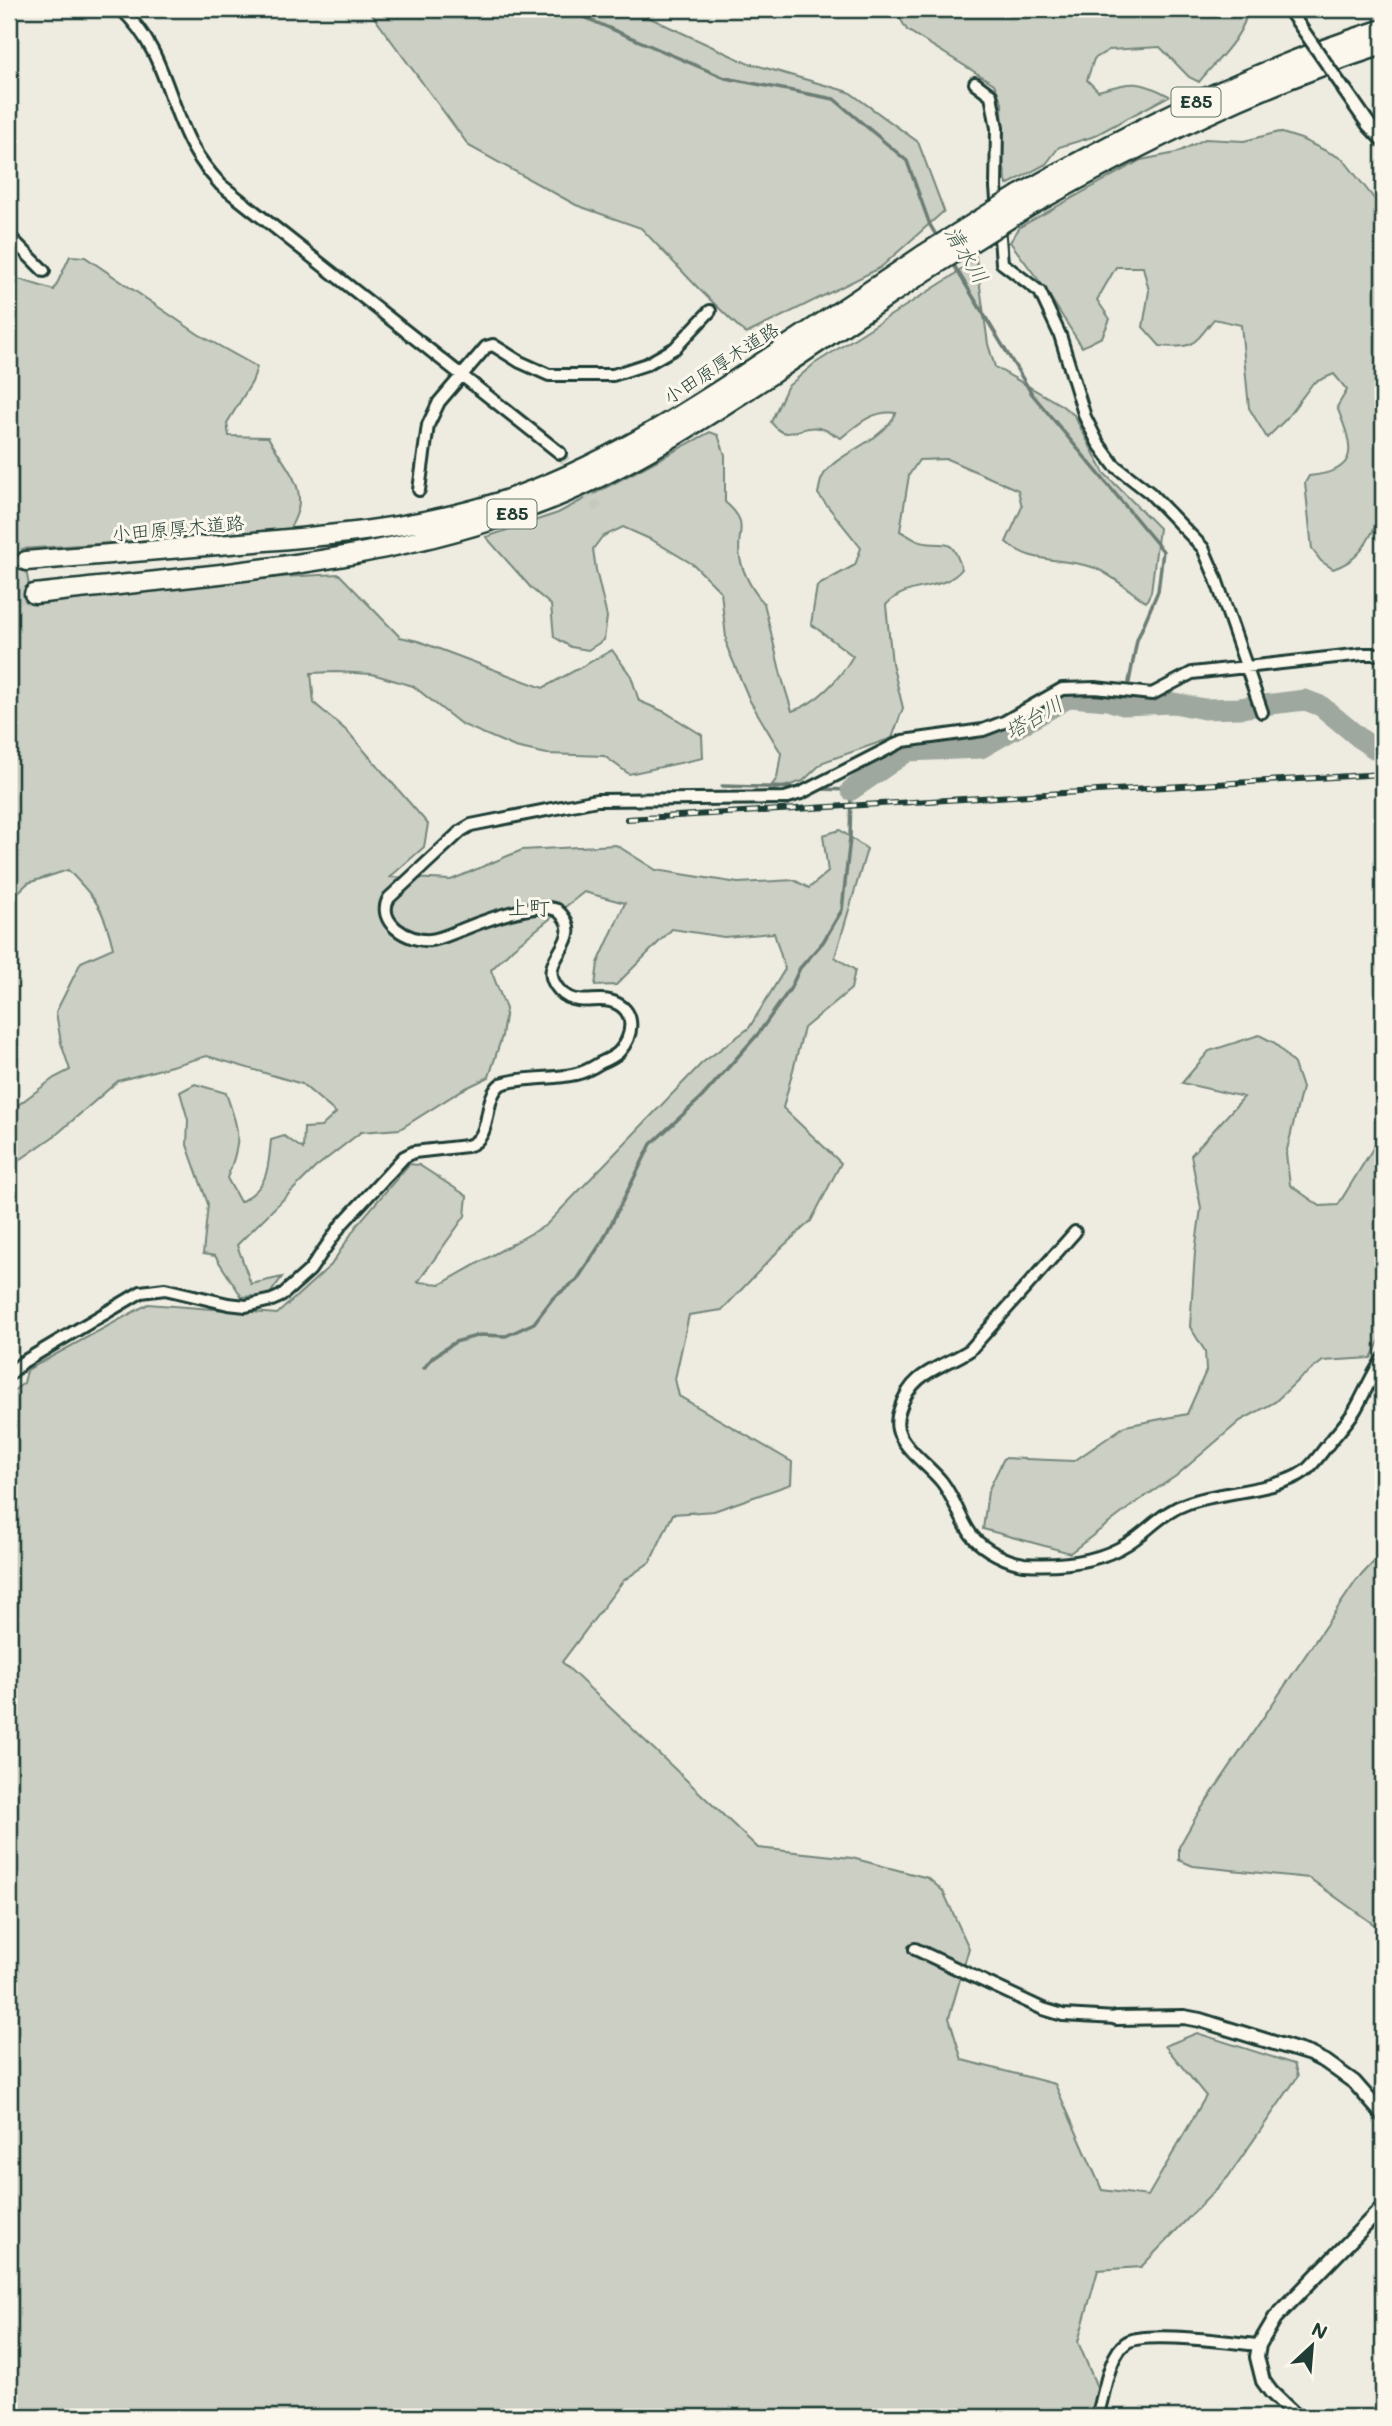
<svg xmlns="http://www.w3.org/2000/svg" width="1392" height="2426" viewBox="0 0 1392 2426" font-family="Mali,'Klee One',sans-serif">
  <rect width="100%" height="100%" fill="#eeece1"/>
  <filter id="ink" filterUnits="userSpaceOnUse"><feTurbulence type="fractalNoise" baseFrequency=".0143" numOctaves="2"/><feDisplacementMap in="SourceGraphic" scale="14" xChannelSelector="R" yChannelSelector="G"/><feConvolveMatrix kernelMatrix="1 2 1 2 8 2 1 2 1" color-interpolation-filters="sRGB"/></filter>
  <g filter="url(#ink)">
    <path fill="#cbcfc4" stroke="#75867c" stroke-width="2" d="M368,9H653L648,17L745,62L849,92L918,142L944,211L880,268L746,334L700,290L641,228L576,205L469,146Z
      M899,9H1248C1244,37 1216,61 1199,82L1189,77L1160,47L1109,50L1094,59L1087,80L1098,91C1131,82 1138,79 1169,96L1092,137L1059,147L1046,164L1007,185L1003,163L1002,103L994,84L907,30L901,20Z
      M1279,132L1301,139L1343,159L1383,210V511C1369,537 1364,559 1333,569L1321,561L1312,549L1305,483L1309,476C1363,471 1352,445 1337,407L1347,390L1334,374L1313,383L1286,419L1267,438L1249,408L1241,325L1214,319C1194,344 1194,349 1160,346L1143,327L1149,291L1143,267H1116L1097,300L1110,319L1102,337L1082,347L1043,286L1010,242L1020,227L1141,160L1176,153L1205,139L1244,141Z
      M70,256L85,257L198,334L257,367L252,382L227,423L229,436L268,437C289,473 314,492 288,531L22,549L32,601L282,577L339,574L400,637L418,641L543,688L612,650L631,676L639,701L665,712L702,735L703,758L629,774L604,756L547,754L515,747L461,724L413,686L372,674L336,672L311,673L314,703L348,732L428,824L424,847L390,877L451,880L522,850L616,845L656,870L738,883L794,880L809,888L828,872L823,835L840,830L867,849L835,957L855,970L851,989L804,1028L783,1108L841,1163L811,1221L780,1249L722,1310L689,1315L675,1379L679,1396L792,1462L791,1484L714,1511L673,1514L650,1562L623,1581L562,1662L758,1848L852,1858L928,1878L943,1891L969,1948L949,2018L962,2060L1055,2084L1102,2190L1148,2196L1206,2096L1165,2046L1197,2033L1294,2064L1298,2076L1228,2177L1141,2267L1098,2270L1078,2342L1109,2416L1118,2417H9V1394L24,1383L27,1370L148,1304L277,1314L331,1265L357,1225L409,1164L419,1165L467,1196L465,1216L418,1282L441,1284L546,1225L702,1063L749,1028L785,969L774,933L724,937L672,929L616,985L595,986L598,963L625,903L584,892L513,948L491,970L506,1009L502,1036L489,1077L462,1090L400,1129L361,1132L316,1167L237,1245L251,1284L282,1277L269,1295L242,1297L215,1256L203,1254L208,1204L187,1145L188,1120L180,1092L195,1084L226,1093C239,1132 243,1138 227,1178L240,1202C269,1187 268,1169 271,1140L284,1136L303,1149L304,1128L321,1127L336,1113L302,1084L207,1056L118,1081L57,1134L14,1164L9,1163V1100L18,1105L54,1078L70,1070L61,1043L56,1012L81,962L113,948C103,907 97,900 68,870L28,883L9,901V276L54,290Z
      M976,257L988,344L995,367L1061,405L1074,415L1104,473L1159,528L1151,592L1146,602C1130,591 1112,575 1095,568C1065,557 1031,565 1006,542L1022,507L1018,490L947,459L919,460L909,475L900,531C906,534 914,540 920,542C948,549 950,533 962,569C943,593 909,580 886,605L892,663L903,708L892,738L823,762L803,781L767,792L777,778L781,753L750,701L727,647L721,592L694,565L652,540L623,527L602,537L593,549L596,570L607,617L604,640L588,650L571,647L554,637L551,605L532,589L486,537L558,513L710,432L718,435L725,455V502C752,525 735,531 740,558C743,573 753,592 764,603L781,675L792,711C818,703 840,678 853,656L811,624L817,586L855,565L861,548L818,494C819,489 820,482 822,478C834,452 881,445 896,413C873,410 858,424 841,438C834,435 826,429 819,428C799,424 787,445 771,422L787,387L814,364L951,277Z
      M1259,1035L1275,1043L1294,1064L1302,1088L1286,1154L1290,1185L1320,1206L1338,1205L1383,1132V1334L1371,1358L1323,1361L1298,1380L1275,1402L1240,1421L1176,1476L1134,1504L1070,1553L983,1529L988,1491L1004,1458L1074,1461L1125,1426L1187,1414L1206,1371L1205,1351L1190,1327L1195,1252L1201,1208L1191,1155L1244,1097L1182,1083L1209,1051Z
      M1383,1552V1931L1309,1878L1193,1866L1179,1860V1847L1197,1815L1356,1581Z"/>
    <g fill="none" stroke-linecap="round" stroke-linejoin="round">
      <path stroke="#6c7d74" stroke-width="3.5" d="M565,9L725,78L834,99L907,161L930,225L939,240
        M952,262L1032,394L1163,551L1158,591L1137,640L1129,682
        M1123,705L1125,698
        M722,786L805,788
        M424,1368L433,1357L455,1342L480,1335L506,1336L534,1323L553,1298L577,1280L603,1240L651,1144L702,1097L758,1034L790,989L800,968L823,942L842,910L850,838L851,790L819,789"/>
      <path stroke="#9fa89f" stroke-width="21" d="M851,790L908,751L981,748L1070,697L1107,700L1123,705L1174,703L1204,709L1239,708L1305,700L1321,706L1362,740L1383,754"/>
      <path stroke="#c5c9be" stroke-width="10" stroke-dasharray="10 5" stroke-linecap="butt" d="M560,453L598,509"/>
      <path stroke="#c5c9be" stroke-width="18" stroke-dasharray="18 9" stroke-linecap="butt" d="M9,563L26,561
        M9,596L34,594"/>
      <defs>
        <path id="minor" d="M121,9C164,49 166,97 192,146C200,161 210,173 221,185L560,453
          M1288,9L1296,20
          M975,83L991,95L997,128L996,187L1002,263L1040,292L1060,335L1085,417L1098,443L1114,465L1150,493L1203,548L1215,576L1262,712
          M9,236L44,271
          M419,490L428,425L439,402L486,347L493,345L520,362L549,375H613L647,364L675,348L710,311
          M1075,1232L970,1350C941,1369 912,1370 900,1409C897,1417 896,1427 900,1435C909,1453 929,1466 942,1482C955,1499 961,1522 973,1537C984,1550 1008,1562 1024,1564C1058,1566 1097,1563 1127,1544C1148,1531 1162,1512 1188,1503C1222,1491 1278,1491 1305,1471C1313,1465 1319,1456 1326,1447C1335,1435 1347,1423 1355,1410C1365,1393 1372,1374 1383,1359
          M9,1375L23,1362L141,1292L165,1289L228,1304L246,1306L272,1300L281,1296L310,1270L341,1225L404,1157L414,1152L467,1146C495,1138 481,1099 501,1084C524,1076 552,1080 576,1074C585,1072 592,1068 600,1063C607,1060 614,1057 619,1052C634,1035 637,1008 610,1001C598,998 585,1003 573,999C566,997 560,992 556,986C536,958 591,939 557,910C535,901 483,921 461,930C452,933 441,939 430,940C409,942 375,922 389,898L461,831L471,825L597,800L785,798L801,793L903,741L983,730L1004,722L1062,689L1095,688L1152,694L1192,673L1363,654H1383
          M915,1949L1043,2009L1063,2015L1116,2018
          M1097,2417C1104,2397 1108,2355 1126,2343C1143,2330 1234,2343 1259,2345"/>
        <path id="tertiary" d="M1344,89L1369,125L1383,140
          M1116,2018L1184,2017L1200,2020L1310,2054L1326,2062L1354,2082L1383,2115
          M1297,2417L1271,2392L1263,2381L1257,2357L1259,2345L1275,2318L1383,2207"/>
        <path id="trunk" d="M1019,195C1137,128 1253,70 1383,29
          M1028,207C1142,143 1258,85 1383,45
          M26,561C98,555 170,549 242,543C327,536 412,529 493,504C595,472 685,414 773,355C823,322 873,289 923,255
          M34,594C208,574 390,565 554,498C632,466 705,418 775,372C826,337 878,303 929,269"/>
      </defs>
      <use href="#minor" stroke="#1f3d34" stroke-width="16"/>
      <use href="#tertiary" stroke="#1f3d34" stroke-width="18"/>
      <use href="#trunk" stroke="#1f3d34" stroke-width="23"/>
      <use href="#minor" stroke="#fbf7ec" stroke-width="10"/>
      <use href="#tertiary" stroke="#fbf7ec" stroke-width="12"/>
      <use href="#trunk" stroke="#fbf7ec" stroke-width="18"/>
      <defs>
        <path id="rail" d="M627,819L1383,774"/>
      </defs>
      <use href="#rail" stroke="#1f3d34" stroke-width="6"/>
      <use href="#rail" stroke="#fbf7ec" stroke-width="3.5" stroke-dasharray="10" stroke-linecap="butt"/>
      <defs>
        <path id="minor-bridge" d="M1296,20L1344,89"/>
        <path id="trunk-bridge" d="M923,255L1019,195
          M929,269L1028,207"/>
      </defs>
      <use href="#minor-bridge" stroke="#1f3d34" stroke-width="16" stroke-linecap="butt"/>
      <use href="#trunk-bridge" stroke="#1f3d34" stroke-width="23" stroke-linecap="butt"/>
      <use href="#minor-bridge" stroke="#fbf7ec" stroke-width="10"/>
      <use href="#trunk-bridge" stroke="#fbf7ec" stroke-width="18"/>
    </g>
  </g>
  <g text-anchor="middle" stroke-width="6" stroke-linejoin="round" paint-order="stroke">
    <g fill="#fbf7ec" stroke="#61756b" stroke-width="2">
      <rect x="1171.5" y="87.5" width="49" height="29" rx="5"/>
      <rect x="487.5" y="499.5" width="49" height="29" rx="5"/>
    </g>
    <g font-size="18" font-weight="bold" fill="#1f3d34">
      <text x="1196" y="108">E85</text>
      <text x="512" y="520">E85</text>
    </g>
    <g font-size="19" fill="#1f3d34" stroke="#fbf7ec">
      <text transform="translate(721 363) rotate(-33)" y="7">小田原厚木道路</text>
      <text transform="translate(178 528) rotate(-5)" y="7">小田原厚木道路</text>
    </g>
    <g font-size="21" font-style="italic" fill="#455d54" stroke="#fbf7ec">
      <text transform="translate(966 255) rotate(59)" y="7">清水川</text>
      <text transform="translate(1034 718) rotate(-30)" y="7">塔台川</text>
    </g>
    <g font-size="21" fill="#1f3d34" stroke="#fbf7ec">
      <text x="529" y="915">上町</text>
    </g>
  </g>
  <rect width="1392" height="2426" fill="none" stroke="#fbf7ec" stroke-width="35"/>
  <rect x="18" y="18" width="1357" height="2391" fill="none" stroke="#1f3d34" stroke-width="2.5" filter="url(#ink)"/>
  <g transform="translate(1312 2346) rotate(26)" stroke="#fbf7ec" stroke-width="5" paint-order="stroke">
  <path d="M0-5L12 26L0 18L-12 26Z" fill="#1f3d34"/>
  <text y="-10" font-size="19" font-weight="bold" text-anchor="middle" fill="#1f3d34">N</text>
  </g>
</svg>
